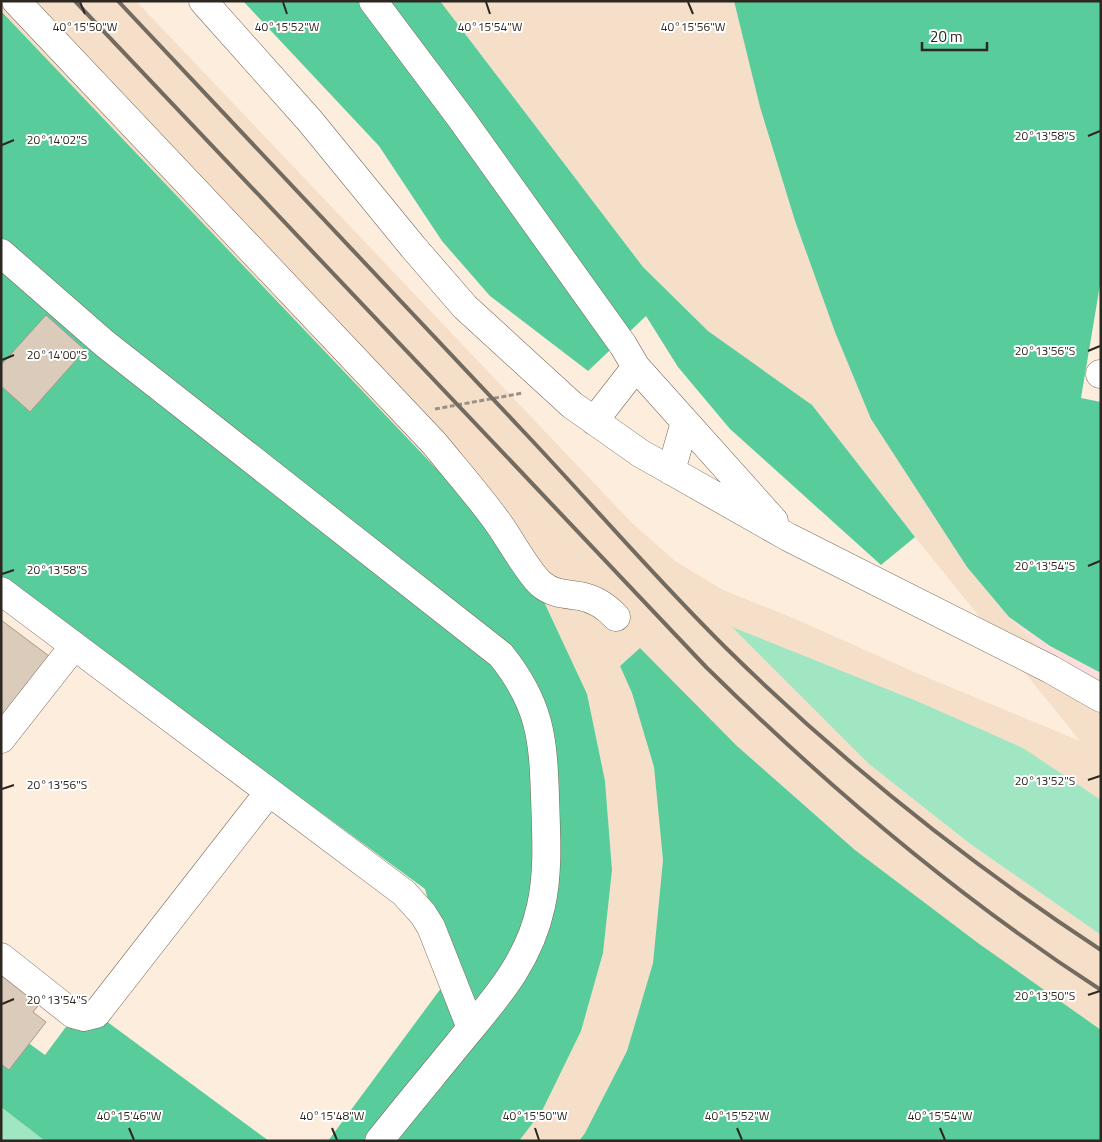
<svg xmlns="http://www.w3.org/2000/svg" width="1102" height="1142" viewBox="0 0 1102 1142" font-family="'Titillium Web',sans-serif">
  <rect width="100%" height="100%" fill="#fdeddd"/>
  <path fill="#f5dfc9" d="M1,1H136L631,522L675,561L723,590L793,618L921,675L1080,741L915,537L812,405L708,331L643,267L440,1H734L760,107L795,221L835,332L967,567L1009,617L1101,708V800L1023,748L733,628L869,764L969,843L1101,935V1030L978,943L855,850L737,746L640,648L620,666L632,693L654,767L663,860L653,963L627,1051L585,1133L579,1141H519L542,1111L581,1031L603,953L612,870L605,781L488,523L1,11Z"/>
  <path fill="#fadfdc" d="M1009,617L1050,646L1101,673V708Z"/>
  <path fill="#a0e6c3" d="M732,627L919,702L1023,748L1101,800V935L969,843L869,764Z
    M1,1107L45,1141H1Z"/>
  <path fill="#59cc9b" d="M243,1H440L643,267L708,331L812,405L915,537L881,565L730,429L678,367L646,316L588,371L490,296L442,241L379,146Z
    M734,1H1101V279L1081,398L1101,402V673L1050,646L1009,617L967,567L871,419L835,332L795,221L760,107Z
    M1,11L488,523L545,604L587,694L605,781L612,870L603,953L581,1031L542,1111L519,1141H328L450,976L425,889L1,578Z
    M640,648L737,746L855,850L978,943L1101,1030V1141H579L585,1133L627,1051L653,963L663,860L654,767L632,693L620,666Z
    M83,1004L269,1141H45L1,1107V1023L45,1055Z"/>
  <path fill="#dbcbbb" stroke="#a79889" d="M46,315L85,350L30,412L1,386V365Z
    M1,620L49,656L1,719Z
    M1,969L42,1001L33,1012L46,1022L9,1070L1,1064Z"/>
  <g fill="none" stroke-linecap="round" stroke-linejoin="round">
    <defs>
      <path id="minor" d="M16,1L434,443C456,470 479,496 499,524C511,541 527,571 541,584C553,594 565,594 580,596C595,599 606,606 616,617
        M203,1L310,121L413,247L465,307L572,405L640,453L788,537L1050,669L1101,698
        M373,1L460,117L623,345L636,367L594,421
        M1,253L104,343L501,655C540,704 543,737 545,796C546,833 549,870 541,906C529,963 494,1000 458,1044C432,1076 405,1108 379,1141
        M636,367L774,521
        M1100,374H1101
        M671,471L685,422
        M1,591L404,893L423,914L431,927L471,1028
        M1,739L74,646
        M1,957L73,1014L84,1017L96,1014L269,792"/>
    </defs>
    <use href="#minor" stroke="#78695b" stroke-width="29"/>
    <path stroke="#9b9085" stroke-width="3" stroke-dasharray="5 2.5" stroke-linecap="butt" d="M435,409L523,393"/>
    <use href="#minor" stroke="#fff" stroke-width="28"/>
    <path stroke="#736a60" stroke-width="4" d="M75,1L706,667C827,786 957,897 1101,990
      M118,1C254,145 389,289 524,432C592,504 656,579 726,648C841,761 967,862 1101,950"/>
  </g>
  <path fill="none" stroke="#2d2721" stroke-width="2" d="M80,2L85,14M283,2L287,14M486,2L490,14M688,2L693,14M1088,136L1100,131M2,145L14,140M1088,351L1100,346M2,360L14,355M1088,566L1100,561M2,574L14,570M1088,780L1100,776M2,789L14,785M1088,995L1100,991M2,1004L14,999M129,1128L134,1140M332,1128L337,1140M535,1128L539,1140M737,1128L742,1140M940,1128L945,1140"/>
  <g font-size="12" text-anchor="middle" fill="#2d2721" stroke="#fff" stroke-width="4" stroke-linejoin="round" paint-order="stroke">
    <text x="85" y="31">40°15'50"W</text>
    <text x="287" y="31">40°15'52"W</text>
    <text x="490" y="31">40°15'54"W</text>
    <text x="693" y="31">40°15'56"W</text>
    <text x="1045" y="140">20°13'58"S</text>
    <text x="57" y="144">20°14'02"S</text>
    <text x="1045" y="355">20°13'56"S</text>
    <text x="57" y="359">20°14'00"S</text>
    <text x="1045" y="570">20°13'54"S</text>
    <text x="57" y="574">20°13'58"S</text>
    <text x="1045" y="785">20°13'52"S</text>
    <text x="57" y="789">20°13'56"S</text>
    <text x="1045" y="1000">20°13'50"S</text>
    <text x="57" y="1004">20°13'54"S</text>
    <text x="129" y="1120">40°15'46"W</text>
    <text x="332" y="1120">40°15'48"W</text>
    <text x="535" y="1120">40°15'50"W</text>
    <text x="737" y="1120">40°15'52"W</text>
    <text x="940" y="1120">40°15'54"W</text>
  </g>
  <rect width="1102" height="1142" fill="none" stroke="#2d2721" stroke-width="5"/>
  <path d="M922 42v8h65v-8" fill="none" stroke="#2d2721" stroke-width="2.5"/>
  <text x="930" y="42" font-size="15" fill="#2d2721" stroke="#ffffff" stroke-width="4" paint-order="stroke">20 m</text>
</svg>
